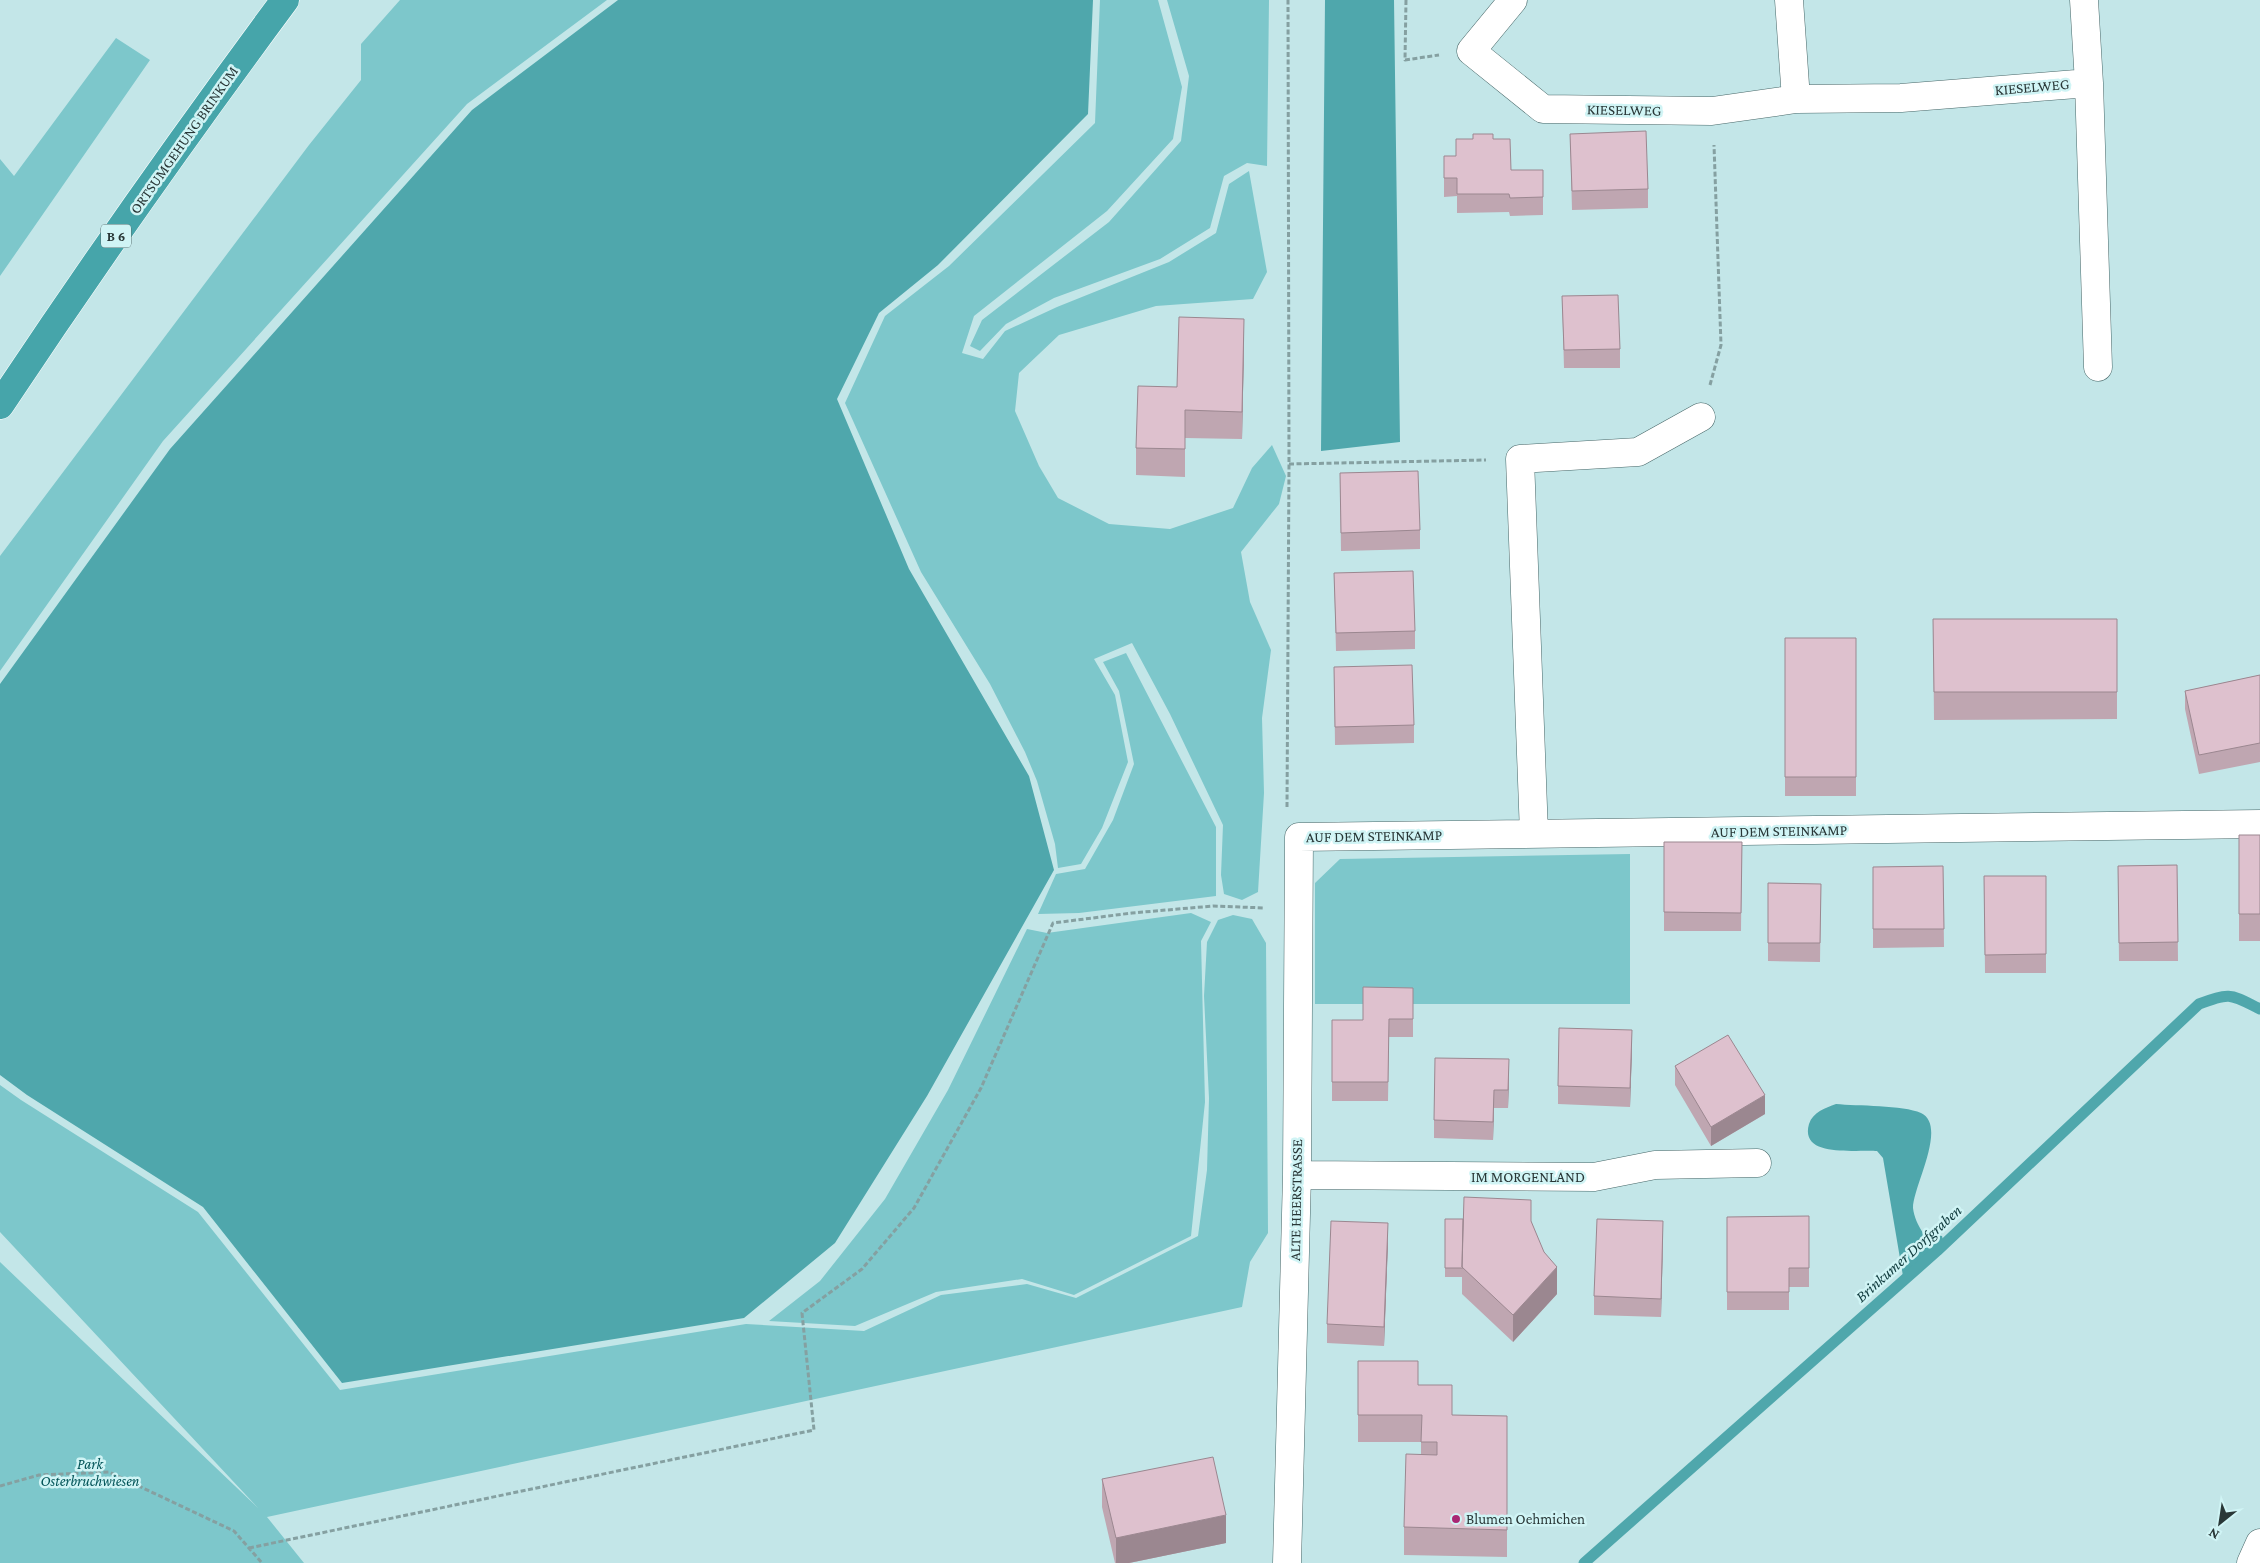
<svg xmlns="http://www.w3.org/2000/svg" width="2260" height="1563" viewBox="0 0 2260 1563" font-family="'Crimson Pro',serif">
  <rect width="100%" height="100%" fill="#c3e6e8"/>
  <path fill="#7dc7cb" d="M400,0H607L467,104L163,441L0,671V556L309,145L361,80V44Z
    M1100,0H1158L1182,87L1173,139L1107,211L974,316L962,353L983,359L1005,331L1057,307L1169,262L1216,233L1229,184L1249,171L1267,272L1253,299L1156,306L1059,335L1019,373L1015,411L1039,466L1058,498L1109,524L1170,529L1233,508L1252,468L1272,445L1286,476L1279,504L1241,552L1250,602L1271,650L1262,718L1264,793L1258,892L1242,900L1224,894L1221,875L1223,825L1170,714L1132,643L1094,659L1115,695L1128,762L1102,828L1081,864L1058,868L1055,844L1037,781L1025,752L990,684L921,572L845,403L885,316L949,266L1095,123Z
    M1167,0H1269L1267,166L1247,163L1224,176L1210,228L1160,259L1054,298L1006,324L980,351L970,346L982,320L1109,222L1181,141L1189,76Z
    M116,38L150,60L0,276V159L14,176Z
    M1126,653L1216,827V896L1079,913L1038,914L1056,874L1085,869L1113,820L1134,764L1119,691L1103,662Z
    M1630,854V1004H1315V883L1340,859Z
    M1191,913L1211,922L1201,941L1205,1102L1191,1236L1074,1295L1022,1279L936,1292L855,1326L769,1321L820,1281L885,1199L948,1090L1027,929L1047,933Z
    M1233,915L1252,919L1266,943L1268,1233L1250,1262L1242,1307L267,1517L304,1563H0V1262L258,1508L0,1232V1085L21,1100L198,1212L340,1390L746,1324L864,1331L941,1295L1027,1284L1076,1298L1198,1236L1207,1170L1209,1098L1204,996L1207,942L1218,920Z"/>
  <path fill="#4fa7ac" d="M618,0H1093L1088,114L938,265L879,313L837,399L909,569L1029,776L1054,870L927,1096L835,1243L744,1318L342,1383L203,1207L27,1095L0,1075V684L170,449L472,110Z
    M1325,0H1394L1400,442L1321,451Z
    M1836,1104C1857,1106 1903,1105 1921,1113C1948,1126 1913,1186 1913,1208C1914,1217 1918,1225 1923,1233L1942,1236L1943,1240L1903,1276L1883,1158L1877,1151C1858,1149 1799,1159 1809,1124C1813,1112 1825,1108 1836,1104Z"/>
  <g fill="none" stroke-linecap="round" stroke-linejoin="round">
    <path stroke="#4fa7ac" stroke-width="11" d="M1584,1563L1937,1251L2199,1004C2231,992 2230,994 2260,1009"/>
    <defs>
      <path id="minor" d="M1513,0L1471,51L1543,109L1712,111L1796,99L1901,98L2089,83
        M1789,0L1796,99
        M2084,0L2089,83L2098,367
        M1534,834L1520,459L1638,452L1701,417
        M1297,1175L1594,1177L1655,1165L1757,1163
        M1287,1563L1297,1175L1299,837L2260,824
        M2251,1563L2260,1543"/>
      <path id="highway" d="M0,405C91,268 187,132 285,0"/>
    </defs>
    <use href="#minor" stroke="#476768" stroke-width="29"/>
    <use href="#highway" stroke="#fff" stroke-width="29"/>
    <path stroke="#85a0a1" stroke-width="3" stroke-dasharray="5 2.5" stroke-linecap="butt" d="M1406,0L1405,60L1439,55
      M1710,385L1721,345L1714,145
      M1289,464L1486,460
      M1287,807L1289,464L1288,0
      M0,1486L39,1475L109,1472L234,1531L262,1563
      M249,1548L814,1430L802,1313L862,1269L914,1208L981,1088L1053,923L1132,913L1213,906L1265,908"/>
    <use href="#minor" stroke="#fff" stroke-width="28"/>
    <use href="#highway" stroke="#46a5aa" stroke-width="28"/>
  </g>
  <path fill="#bfa6b1" d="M1570,134L1648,189V208L1572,210Z
    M1493,139L1511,170H1543V215L1510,216L1509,212L1457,213V196L1444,197V156H1456Z
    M1562,296L1620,349V368H1564Z
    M1244,346L1242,439L1185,438V477L1136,475V448L1177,387Z
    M1340,473L1420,530V549L1341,551Z
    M1334,573L1415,631V649L1336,651Z
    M1933,619H2117V719L1934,720Z
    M1785,638H1856V796H1785Z
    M1334,667L1414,725V743L1335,745Z
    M2260,675V762L2199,774L2185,709V691Z
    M2239,835H2260V941H2239Z
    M1664,842H1742L1741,931H1664Z
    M2177,865L2178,961H2119L2118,866Z
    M1943,866L1944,947L1873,948V867Z
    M1984,876H2046V973H1985Z
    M1768,883L1821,884L1820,962L1768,961Z
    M1413,988V1037H1389L1388,1101H1332V1020H1363Z
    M1632,1049L1630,1107L1558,1104V1086Z
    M1675,1066L1765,1114L1711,1146L1675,1085Z
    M1509,1078L1508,1108H1494L1493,1140L1434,1138V1120Z
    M1809,1216V1287H1789V1310H1727V1217Z
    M1445,1219L1531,1221L1557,1294L1513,1342L1462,1294V1277H1445Z
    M1663,1239L1661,1317L1594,1315V1296Z
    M1388,1242L1384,1346L1327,1343V1324Z
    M1358,1361L1418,1385L1452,1415L1507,1416V1557L1404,1555V1527L1421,1455V1442H1358Z
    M1102,1479L1226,1543L1129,1563H1115L1102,1507Z"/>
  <path fill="#9b8790" d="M1244,319V346L1242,439V412Z
    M1632,1030V1049L1630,1107V1088Z
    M1509,1059V1078L1508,1108V1090Z
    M1494,1090V1108L1493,1140V1122Z
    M1765,1095V1114L1711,1146V1127Z
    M1663,1221V1239L1661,1317V1299Z
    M1388,1223V1242L1384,1346V1327Z
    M1557,1267V1294L1513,1342V1315Z
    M1226,1515V1543L1129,1563H1116V1538Z"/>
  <path fill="#dec1ce" stroke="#9b8790" d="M1646,131L1648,189L1572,191L1570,134Z
    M1473,134H1493V139H1510L1511,170H1543V197L1510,198L1509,194H1457V178H1444V156H1456V139H1473Z
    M1618,295L1620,349L1564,350L1562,296Z
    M1179,317L1244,319L1242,412L1185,410V449L1136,448L1138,386L1177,387Z
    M1418,471L1420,530L1341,533L1340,473Z
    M1413,571L1415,631L1336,633L1334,573Z
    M1933,619H2117V692H1934Z
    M1785,638H1856V777H1785Z
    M1412,665L1414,725L1335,727L1334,667Z
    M2260,675V743L2199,755L2185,691Z
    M2239,835H2260V914H2239Z
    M1664,842H1742L1741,913L1664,912Z
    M2177,865L2178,942L2119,943L2118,866Z
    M1943,866L1944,929H1873V867Z
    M1984,876H2046V954L1985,955Z
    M1768,883L1821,884L1820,943H1768Z
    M1363,987L1413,988V1019H1389L1388,1082H1332V1020H1363Z
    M1559,1028L1632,1030L1630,1088L1558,1086Z
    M1728,1035L1765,1095L1711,1127L1675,1066Z
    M1435,1058L1509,1059L1508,1090H1494L1493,1122L1434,1120Z
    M1464,1197L1531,1200V1221L1544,1252L1557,1267L1513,1315L1462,1267Z
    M1809,1216V1268H1789V1292H1727V1217Z
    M1445,1219H1463L1462,1267L1463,1268H1445Z
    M1597,1219L1663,1221L1661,1299L1594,1296Z
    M1331,1221L1388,1223L1384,1327L1327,1324Z
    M1358,1361H1418V1385H1452V1415L1507,1416V1530L1404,1527L1406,1454L1437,1455V1442H1421L1422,1415H1358Z
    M1213,1457L1226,1515L1116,1538L1102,1479Z"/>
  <circle fill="#a92774" stroke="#d0f4f5" stroke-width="2" cx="1456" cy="1519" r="5"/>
  <g text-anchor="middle" stroke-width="5" stroke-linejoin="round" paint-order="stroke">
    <rect fill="#d0f4f5" stroke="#5b7070" stroke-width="1" x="101" y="224.5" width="30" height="23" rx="4"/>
    <g font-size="14" font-weight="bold" fill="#293737">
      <text x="116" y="241">B 6</text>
    </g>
    <g font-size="15" fill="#293737" stroke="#d0f4f5">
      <text transform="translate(2032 87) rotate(-5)" y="5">KIESELWEG</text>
      <text transform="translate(1624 110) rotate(1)" y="5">KIESELWEG</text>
      <text transform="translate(184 140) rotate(-55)" y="5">ORTSUMGEHUNG BRINKUM</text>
      <text transform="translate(1779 831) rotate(-1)" y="5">AUF DEM STEINKAMP</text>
      <text transform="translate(1374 836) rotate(-1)" y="5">AUF DEM STEINKAMP</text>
      <text x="1528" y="1182">IM MORGENLAND</text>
      <text transform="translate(1296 1200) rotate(-89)" y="5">ALTE HEERSTRASSE</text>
    </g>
    <g font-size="15" font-style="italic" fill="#005357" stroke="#d0f4f5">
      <text x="90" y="1469">Park<tspan x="90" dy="17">Osterbruchwiesen</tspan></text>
    </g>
    <g font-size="15" fill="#293737" stroke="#d0f4f5" text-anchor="start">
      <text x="1466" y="1524">Blumen Oehmichen</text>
    </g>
    <g font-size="16" font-style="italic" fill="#0f3a3c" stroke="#d0f4f5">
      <text transform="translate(1908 1253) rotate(-42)" y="6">Brinkumer Dorfgraben</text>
    </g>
  </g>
  <g transform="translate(2220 1523) rotate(210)" stroke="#d0f4f5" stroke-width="4" paint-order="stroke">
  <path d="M0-4L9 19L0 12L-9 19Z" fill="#293737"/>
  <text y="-8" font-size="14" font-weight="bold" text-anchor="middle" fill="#293737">N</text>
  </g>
</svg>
